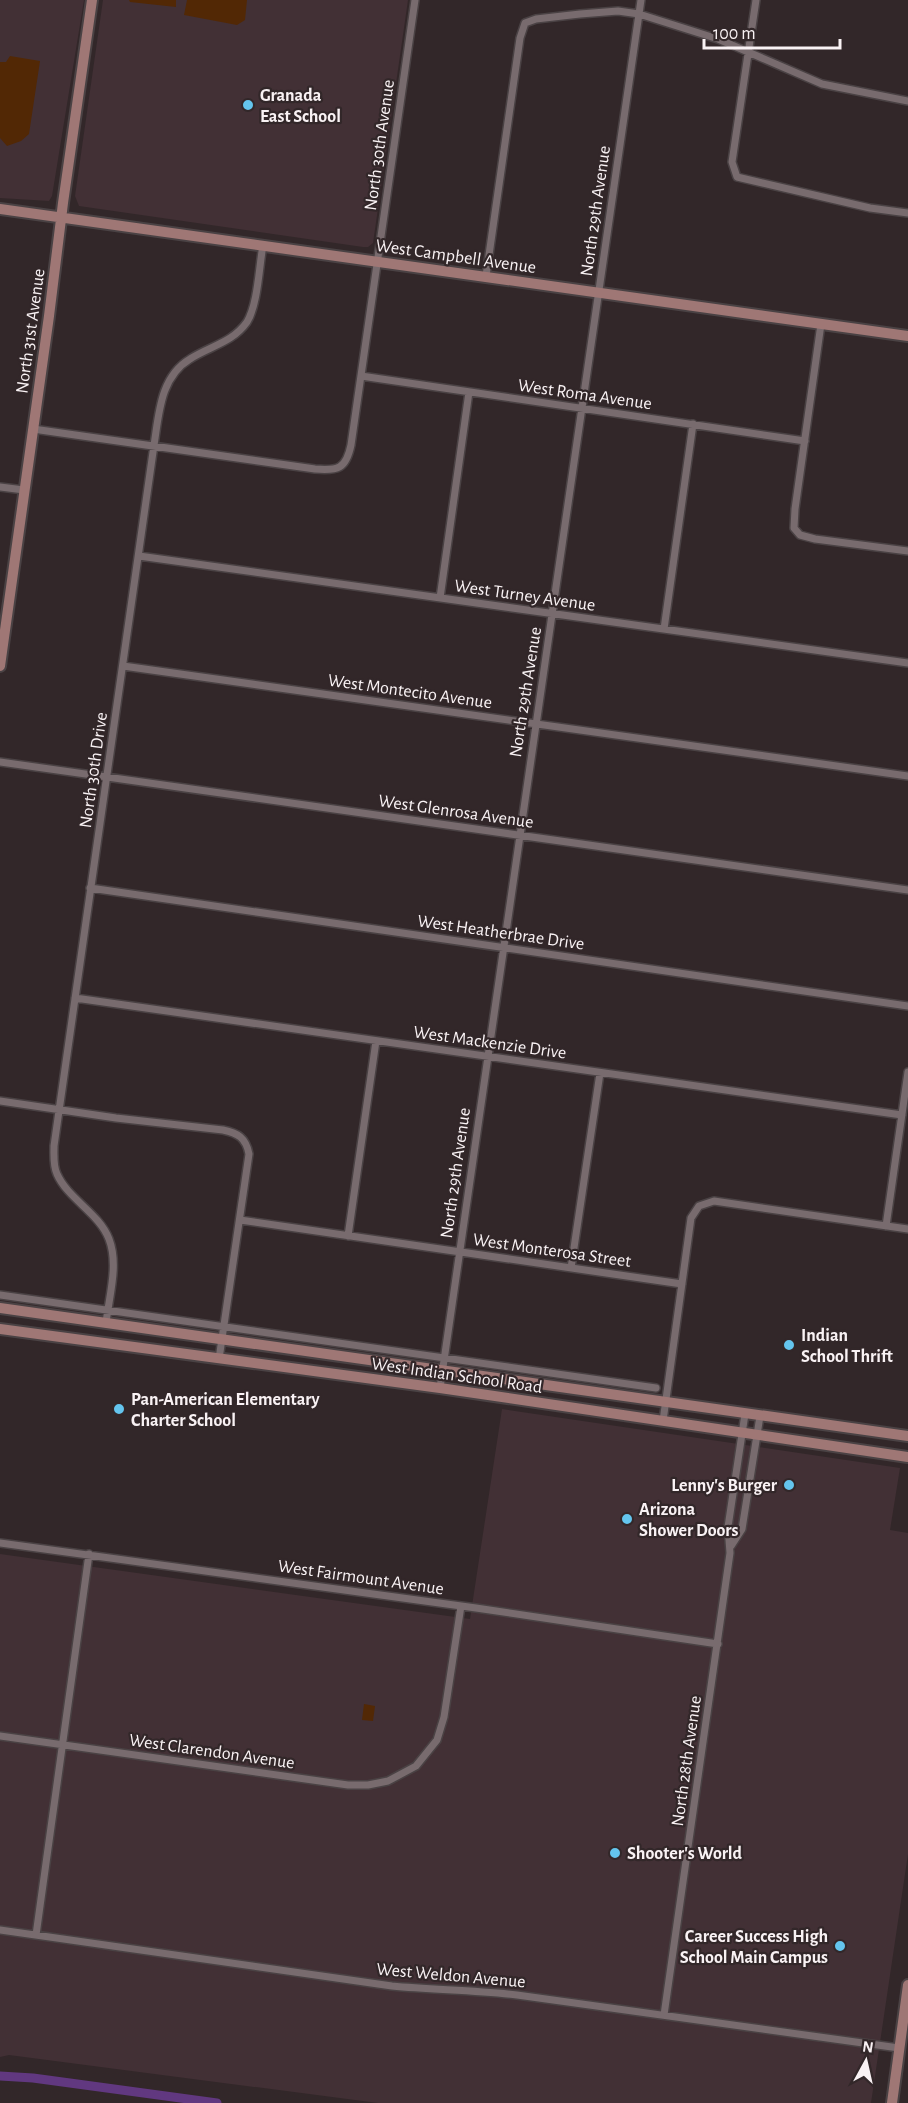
<svg xmlns="http://www.w3.org/2000/svg" width="908" height="2103" viewBox="0 0 908 2103" font-family="'Alegreya Sans',sans-serif">
  <rect width="100%" height="100%" fill="#322729"/>
  <path fill="#423035" d="M0,0H84L52,196L49,201L0,198Z
    M103,0H408L373,243L368,247H363L79,206L75,196Z
    M502,1409L900,1468L890,1530L908,1533V1854L871,2103H378L9,2055L0,2057V1554L470,1619Z"/>
  <path fill="#522805" d="M129,0H176V7L130,2Z
    M187,0H247L245,20L237,25L184,15Z
    M10,56L40,61L29,134L21,141L7,146L0,138V62H6Z
    M364,1704L375,1706L373,1721L362,1720Z"/>
  <g fill="none" stroke-linecap="round" stroke-linejoin="round">
    <path stroke="#613880" stroke-width="9" d="M0,2076L33,2078L217,2103"/>
    <defs>
      <path id="street" d="M756,0L732,162L737,177L870,208L908,213
        M486,276L520,38L525,23L536,19L580,14L618,11L639,14L718,39L822,84L908,101
        M821,324L795,509L794,528L800,535L815,539L908,551
        M361,376L805,441
        M33,429L315,469C338,471 346,469 351,445L415,0
        M0,487L24,490
        M139,556L908,663
        M440,598L469,392
        M664,629L693,424
        M123,666L908,776
        M0,762L908,890
        M90,888L908,1006
        M75,998L902,1115
        M0,1101L116,1118L223,1130C238,1133 246,1138 249,1154L219,1359
        M240,1220L682,1284
        M886,1226L908,1072
        M348,1236L376,1041
        M571,1268L600,1073
        M0,1295L656,1388
        M106,1323C109,1296 119,1265 109,1239C99,1213 68,1199 57,1174C53,1166 54,1155 54,1146L154,445C159,414 160,377 190,359C210,346 232,343 247,322C258,304 259,267 263,245
        M440,1388L641,0
        M663,1421L691,1218L699,1206L714,1201L908,1229
        M0,1543L476,1608L718,1644
        M731,1546L742,1529L760,1416
        M0,1736L348,1785H368L388,1781L416,1766L437,1740L444,1717L461,1606
        M0,1930L392,1986C433,1990 475,1990 517,1995L899,2048
        M36,1935L89,1554
        M664,2015L730,1553L728,1527L745,1414"/>
      <path id="secondary" d="M0,209L908,336
        M0,666L49,316L63,203L92,0
        M0,1308L908,1436
        M0,1329L440,1388L908,1457
        M892,2103L908,1985"/>
    </defs>
    <use href="#street" stroke="#4a4244" stroke-width="10"/>
    <use href="#secondary" stroke="#4a4244" stroke-width="14"/>
    <use href="#street" stroke="#786b6e" stroke-width="7"/>
    <use href="#secondary" stroke="#9f7775" stroke-width="10"/>
  </g>
  <g fill="#64c5ee" stroke="#322729" stroke-width="2">
    <circle cx="248" cy="105" r="6"/>
    <circle cx="789" cy="1345" r="6"/>
    <circle cx="119" cy="1409" r="6"/>
    <circle cx="789" cy="1485" r="6"/>
    <circle cx="627" cy="1519" r="6"/>
    <circle cx="615" cy="1853" r="6"/>
    <circle cx="840" cy="1946" r="6"/>
  </g>
  <g text-anchor="middle" stroke-width="4.5" stroke-linejoin="round" paint-order="stroke">
    <g font-size="18" font-weight="bold" fill="#f9f2f4" stroke="#322729" text-anchor="start">
      <text x="260" y="101">Granada<tspan x="260" dy="21">East School</tspan></text>
      <text x="801" y="1341">Indian<tspan x="801" dy="21">School Thrift</tspan></text>
      <text x="131" y="1405">Pan-American Elementary<tspan x="131" dy="21">Charter School</tspan></text>
      <text x="777" y="1491" text-anchor="end">Lenny's Burger</text>
      <text x="639" y="1515">Arizona<tspan x="639" dy="21">Shower Doors</tspan></text>
      <text x="627" y="1859">Shooter's World</text>
      <text x="828" y="1942" text-anchor="end">Career Success High<tspan x="828" dy="21">School Main Campus</tspan></text>
    </g>
    <g font-size="18" fill="#f9f2f4" stroke="#322729">
      <text transform="translate(379 145) rotate(-82)" y="6">North 30th Avenue</text>
      <text transform="translate(595 211) rotate(-82)" y="6">North 29th Avenue</text>
      <text transform="translate(456 256) rotate(8)" y="6">West Campbell Avenue</text>
      <text transform="translate(30 331) rotate(-82)" y="6">North 31st Avenue</text>
      <text transform="translate(585 394) rotate(8)" y="6">West Roma Avenue</text>
      <text transform="translate(525 595) rotate(8)" y="6">West Turney Avenue</text>
      <text transform="translate(410 691) rotate(8)" y="6">West Montecito Avenue</text>
      <text transform="translate(525 692) rotate(-81)" y="6">North 29th Avenue</text>
      <text transform="translate(93 770) rotate(-82)" y="6">North 30th Drive</text>
      <text transform="translate(456 811) rotate(8)" y="6">West Glenrosa Avenue</text>
      <text transform="translate(501 932) rotate(8)" y="6">West Heatherbrae Drive</text>
      <text transform="translate(490 1042) rotate(8)" y="6">West Mackenzie Drive</text>
      <text transform="translate(455 1173) rotate(-82)" y="6">North 29th Avenue</text>
      <text transform="translate(552 1250) rotate(8)" y="6">West Monterosa Street</text>
      <text transform="translate(457 1375) rotate(8)" y="6">West Indian School Road</text>
      <text transform="translate(361 1577) rotate(8)" y="6">West Fairmount Avenue</text>
      <text transform="translate(212 1751) rotate(8)" y="6">West Clarendon Avenue</text>
      <text transform="translate(686 1761) rotate(-82)" y="6">North 28th Avenue</text>
      <text transform="translate(451 1975) rotate(5)" y="6">West Weldon Avenue</text>
    </g>
  </g>
  <g transform="translate(866 2061) rotate(8)" stroke="#322729" stroke-width="4.5" paint-order="stroke">
  <path d="M0-4.5L10 22L0 15L-10 22Z" fill="#f9f2f4"/>
  <text y="-9" font-size="16" font-weight="bold" text-anchor="middle" fill="#f9f2f4">N</text>
  </g>
  <path d="M704 39v9h136v-9" fill="none" stroke="#f9f2f4" stroke-width="3"/>
  <text x="713" y="39" font-size="18" fill="#f9f2f4" stroke="#322729" stroke-width="4.5" paint-order="stroke">100 m</text>
</svg>
